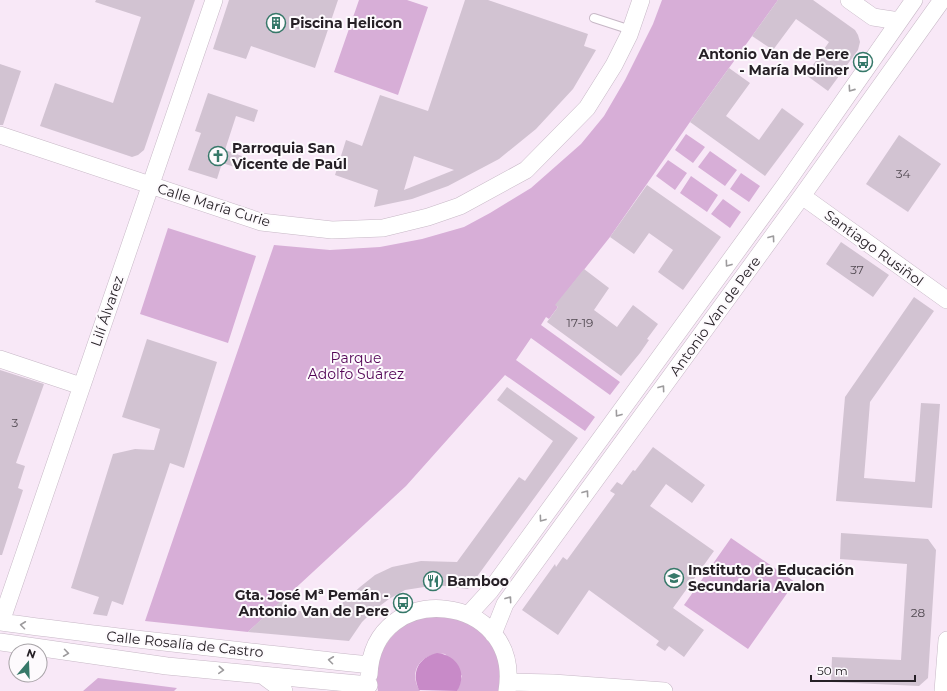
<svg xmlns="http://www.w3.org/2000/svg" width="947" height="691" viewBox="0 0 947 691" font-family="Montserrat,sans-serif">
  <rect width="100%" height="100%" fill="#f8e8f7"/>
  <path fill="#d7aed7" d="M359,0H407L428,7L398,95L334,72Z
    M662,0H778L690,122L610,237L556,305L558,307L549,319L546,317L541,325L620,382L610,395L531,338L516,360L595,417L585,431L505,375L406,486L248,632L145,621L274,245L330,250L380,247L422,239L464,227L490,213L531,188L581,144L604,116L625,80L653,24Z
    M686,134L705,147L693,163L675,150Z
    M710,151L737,170L725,186L698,167Z
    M668,160L687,173L675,190L656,176Z
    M741,173L760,186L749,202L730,189Z
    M691,176L718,195L707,212L680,193Z
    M723,199L741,212L730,228L711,214Z
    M168,228L256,256L228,343L140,314Z
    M731,538L795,582L748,649L684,605Z
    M443,615C471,622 495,635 500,666C502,674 500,683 499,691H457L462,676L445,654C422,652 407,671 420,691H378C372,658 389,628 422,617C428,615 437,615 443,615Z
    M98,678L177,688L174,691H83Z"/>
  <path fill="#c88ac8" d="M437,653C457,655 468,673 457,691L419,690C411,672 418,658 437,653Z"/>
  <path fill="#d2c3d2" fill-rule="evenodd" d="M96,0H195L144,150L138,155L132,157L40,126L55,83L113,103L141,17L95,2Z
    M229,0H338L315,68L251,46L246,59L213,49Z
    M465,0H488L588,34L584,46L596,50L573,89L536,129L499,159L448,186L412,199L374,207L378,190L335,175L346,140L362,146L380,95L428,111ZM414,156L454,170L404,190Z
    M778,0H813L855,30L858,35L860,42L858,50L828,91L806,75L829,42L796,19L773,50L752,36Z
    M0,64L21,71L3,125H0Z
    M729,68L750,83L726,116L759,140L782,108L804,124L765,176L690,122Z
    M208,93L258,110L254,122L236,116L225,150L242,156L238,168L222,163L217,179L188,170L201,133L195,131Z
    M899,135L941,164L908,212L866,184Z
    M647,185L721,237L683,290L658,272L673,250L649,233L634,254L610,237Z
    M841,242L889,275L873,297L826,264Z
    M584,269L609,288L594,310L617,327L633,305L658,324L647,339L649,340L640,353L621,376L547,322L558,307L555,305Z
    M914,297L934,311L870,402L864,478L915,482L921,403L940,404L932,508L836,501L845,397Z
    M147,339L217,362L184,468L170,463L123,605L112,601L107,616L93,614L99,597L71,588L113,454L135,449L154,450L160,429L122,417Z
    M0,370L44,384L16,463L25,466L18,488L23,490L2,555H0Z
    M507,387L578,438L468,589L437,585L405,590L389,599L373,611L362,622L349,641L248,632L283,599L282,610L334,613L339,606L360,587L375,575L392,567L421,561L457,562L519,477L525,481L553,441L497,400Z
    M653,447L705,485L692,503L666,484L650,506L714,551L673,608L704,630L684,657L669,646L665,651L656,645L659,641L589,590L558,635L522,610L555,564L556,567L563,557L567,560L615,494L610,491L617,482L622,485L633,470L635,471Z
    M841,533L928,539L936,550L928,678L919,686L831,682L832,657L901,660L907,564L840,559Z"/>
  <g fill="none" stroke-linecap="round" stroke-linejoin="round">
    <defs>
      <path id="service" d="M594,18L631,30"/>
      <path id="minor" d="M849,0L873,17L899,21
        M0,135L261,222L332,230L383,228L428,217L460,206L526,170L587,108L614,65L629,35L641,0
        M802,196L947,300
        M0,359L81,386
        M469,614L490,591L785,185L914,0
        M0,622C123,639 246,651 369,665
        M1,622L214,0
        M493,634L505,604L802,196L942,0
        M0,642L167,666L369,685
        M262,675L284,691
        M369,675C373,577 523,592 507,691
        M508,682L553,683L664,691
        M943,691L947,640"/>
    </defs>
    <use href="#service" stroke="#c7b8c6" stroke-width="10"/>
    <use href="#minor" stroke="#c7b8c6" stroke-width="18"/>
    <use href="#service" stroke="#fff" stroke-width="8"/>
    <use href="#minor" stroke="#fff" stroke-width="17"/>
  </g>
  <defs><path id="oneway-chevron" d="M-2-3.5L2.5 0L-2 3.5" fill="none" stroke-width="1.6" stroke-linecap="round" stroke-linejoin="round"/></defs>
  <g stroke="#9d9b9d">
    <use href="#oneway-chevron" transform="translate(851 89) rotate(125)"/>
    <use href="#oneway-chevron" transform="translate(772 238) rotate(-54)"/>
    <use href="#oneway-chevron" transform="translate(728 264) rotate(126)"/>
    <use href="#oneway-chevron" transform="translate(662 388) rotate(-54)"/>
    <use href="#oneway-chevron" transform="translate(618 414) rotate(126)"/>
    <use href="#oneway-chevron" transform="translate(586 493) rotate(-54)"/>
    <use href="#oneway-chevron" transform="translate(542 519) rotate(126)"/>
    <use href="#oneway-chevron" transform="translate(509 599) rotate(-54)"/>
    <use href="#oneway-chevron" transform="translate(23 625) rotate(-173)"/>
    <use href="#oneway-chevron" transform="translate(66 653) rotate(8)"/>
    <use href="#oneway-chevron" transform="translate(331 660) rotate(-173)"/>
    <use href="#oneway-chevron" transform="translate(221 670) rotate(4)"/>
  </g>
  <defs>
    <symbol id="building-ring" viewBox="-11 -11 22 22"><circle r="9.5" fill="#fdfafd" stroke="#367869" stroke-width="1.5"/><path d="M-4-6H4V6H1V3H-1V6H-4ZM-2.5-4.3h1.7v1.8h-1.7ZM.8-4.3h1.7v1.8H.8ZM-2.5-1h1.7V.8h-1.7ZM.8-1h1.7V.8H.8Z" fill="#367869"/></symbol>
    <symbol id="bus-ring" viewBox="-11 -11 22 22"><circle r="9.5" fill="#fdfafd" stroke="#367869" stroke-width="1.5"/><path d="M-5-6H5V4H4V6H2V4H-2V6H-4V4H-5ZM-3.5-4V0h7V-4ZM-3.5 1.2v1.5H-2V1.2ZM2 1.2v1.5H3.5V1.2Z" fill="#367869"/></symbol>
    <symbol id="church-ring" viewBox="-11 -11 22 22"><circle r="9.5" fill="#fdfafd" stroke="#367869" stroke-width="1.5"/><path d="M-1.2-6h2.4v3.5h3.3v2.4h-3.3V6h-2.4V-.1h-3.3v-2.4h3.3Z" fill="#367869"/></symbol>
    <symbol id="school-ring" viewBox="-11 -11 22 22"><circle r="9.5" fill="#fdfafd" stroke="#367869" stroke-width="1.5"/><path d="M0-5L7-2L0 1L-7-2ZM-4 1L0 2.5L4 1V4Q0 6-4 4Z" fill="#367869"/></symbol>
    <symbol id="restaurant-ring" viewBox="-11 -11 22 22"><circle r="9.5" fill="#fdfafd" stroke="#367869" stroke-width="1.5"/><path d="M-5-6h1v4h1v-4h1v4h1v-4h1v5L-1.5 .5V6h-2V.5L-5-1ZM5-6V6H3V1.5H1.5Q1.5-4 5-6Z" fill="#367869"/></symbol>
  </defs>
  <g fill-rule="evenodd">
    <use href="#building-ring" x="265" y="12" width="22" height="22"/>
    <use href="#bus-ring" x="852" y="51" width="22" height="22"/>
    <use href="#church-ring" x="207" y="145" width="22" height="22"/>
    <use href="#school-ring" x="663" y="567" width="22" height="22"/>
    <use href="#restaurant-ring" x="422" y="570" width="22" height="22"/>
    <use href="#bus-ring" x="392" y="592" width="22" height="22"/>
  </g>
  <g text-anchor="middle" stroke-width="4" stroke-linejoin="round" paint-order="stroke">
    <g font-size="12" fill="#514951">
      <text x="903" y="178">34</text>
      <text x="857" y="274">37</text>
      <text x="580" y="327">17-19</text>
      <text x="15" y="427">3</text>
      <text x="918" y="617">28</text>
    </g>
    <g font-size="14" font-weight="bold" fill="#262026" stroke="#fdfafd" text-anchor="start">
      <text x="290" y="28">Piscina Helicon</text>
      <text x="849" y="59" text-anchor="end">Antonio Van de Pere<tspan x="849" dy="16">- María Moliner</tspan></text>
      <text x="232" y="153">Parroquia San<tspan x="232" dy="16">Vicente de Paúl</tspan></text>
      <text x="688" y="575">Instituto de Educación<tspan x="688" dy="16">Secundaria Avalon</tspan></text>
      <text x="447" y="586">Bamboo</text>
      <text x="389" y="600" text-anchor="end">Gta. José Mª Pemán -<tspan x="389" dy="16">Antonio Van de Pere</tspan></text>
    </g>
    <g font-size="14" fill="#262026" stroke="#fdfafd">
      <text transform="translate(214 205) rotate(17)" y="5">Calle María Curie</text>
      <text transform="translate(874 248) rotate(36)" y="5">Santiago Rusiñol</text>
      <text transform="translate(107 311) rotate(-71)" y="5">Lilí Álvarez</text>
      <text transform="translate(715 316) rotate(-54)" y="5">Antonio Van de Pere</text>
      <text transform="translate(185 644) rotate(6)" y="5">Calle Rosalía de Castro</text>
    </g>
    <g font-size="14" fill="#530556" stroke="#fdfafd">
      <text x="356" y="363">Parque<tspan x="356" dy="16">Adolfo Suárez</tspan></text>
    </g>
  </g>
  <g transform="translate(28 663) rotate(19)"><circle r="19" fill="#fdfafd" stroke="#a7a3a7"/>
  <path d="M0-3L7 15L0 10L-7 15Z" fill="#367869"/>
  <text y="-6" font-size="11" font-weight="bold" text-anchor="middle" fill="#262026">N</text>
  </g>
  <path d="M811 675v6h104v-6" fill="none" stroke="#262026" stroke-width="2"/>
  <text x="817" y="675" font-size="12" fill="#262026" stroke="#fdfafd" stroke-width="3" paint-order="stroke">50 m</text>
</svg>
